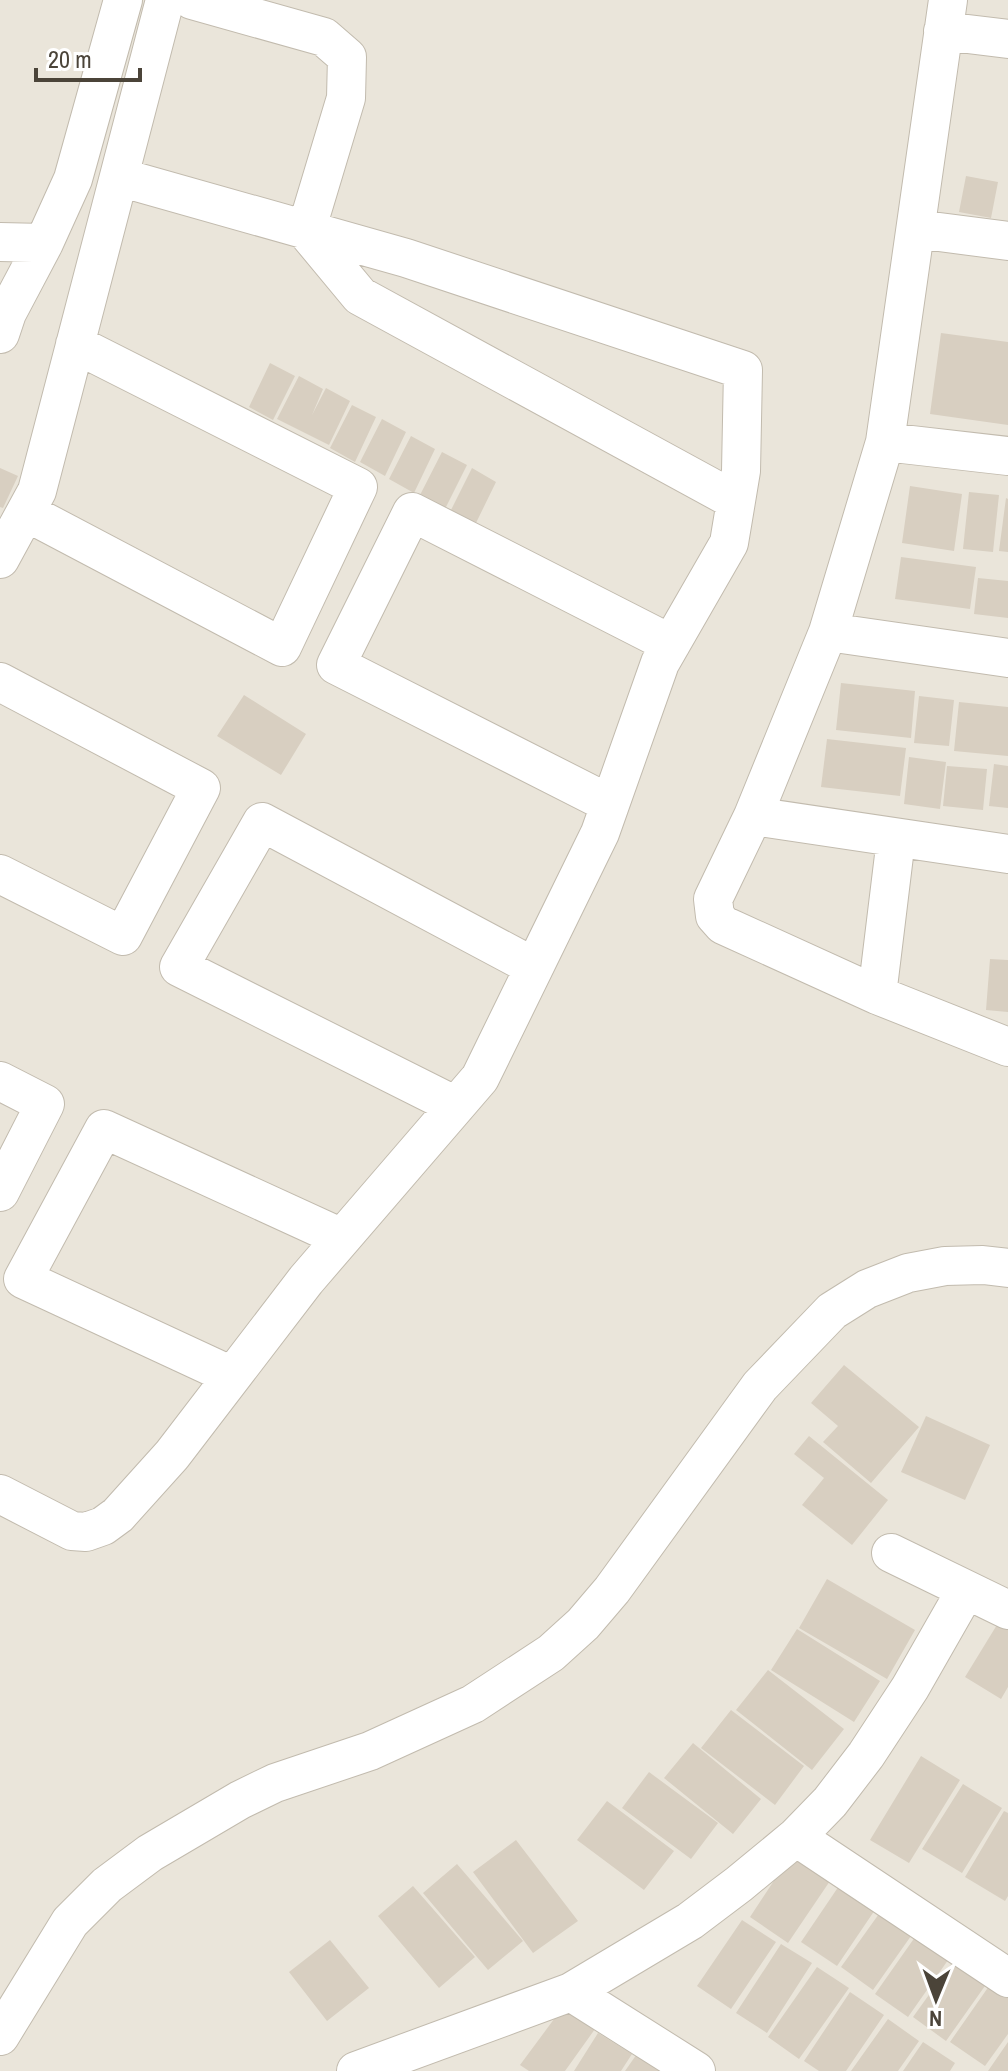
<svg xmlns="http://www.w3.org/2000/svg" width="1008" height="2071" viewBox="0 0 1008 2071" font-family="'Archivo Narrow',sans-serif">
  <rect width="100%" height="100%" fill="#f6f3ec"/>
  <path fill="#eae5da" d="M0,0H1008V2071H0Z"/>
  <path fill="#d8cfc1" d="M966,176L998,182L991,218L959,212Z
    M941,333L1008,342V425L930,414Z
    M270,363L295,376L273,420L249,407Z
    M299,376L323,389L312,415L326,388L350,401L329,445L277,419Z
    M352,405L376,417L355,462L330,448Z
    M382,419L406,432L385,476L360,462Z
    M411,436L435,449L414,493L389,479Z
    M442,452L467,465L445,509L420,495Z
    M0,468L18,476L3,508L0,507Z
    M472,468L496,482L475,525L450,512Z
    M910,486L962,494L954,551L902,543Z
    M969,492L999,495L993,552L963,549Z
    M1006,498L1008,499V552L999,551Z
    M901,557L976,567L970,609L895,599Z
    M978,578L1008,581V618L974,614Z
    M841,683L915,691L911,738L836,730Z
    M244,695L306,734L281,775L217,736Z
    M919,696L954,700L949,746L914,743Z
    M959,702L1008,707V756L954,751Z
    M827,739L906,748L900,796L821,787Z
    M909,757L946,762L940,809L904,804Z
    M994,764L1008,766V808L989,806Z
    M947,766L987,769L983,810L943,806Z
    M990,959L1008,960V1012L986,1010Z
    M844,1365L919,1427L871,1483L823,1442L838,1426L811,1403Z
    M926,1416L990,1445L965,1500L901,1472Z
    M809,1436L888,1500L852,1545L802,1505L824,1478L794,1454Z
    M827,1579L915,1630L887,1679L799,1628Z
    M1003,1615L1008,1618V1687L1001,1699L965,1677Z
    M797,1629L880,1681L854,1722L771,1670Z
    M768,1670L844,1729L812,1770L736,1710Z
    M731,1710L804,1766L775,1805L701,1748Z
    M693,1743L761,1799L733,1834L664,1778Z
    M921,1756L960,1780L909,1863L870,1840Z
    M649,1772L718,1823L691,1859L622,1808Z
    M963,1784L1002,1808L962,1873L922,1849Z
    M607,1801L674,1851L644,1890L577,1840Z
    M1004,1811L1008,1813V1896L1005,1901L965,1877Z
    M516,1840L578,1921L533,1953L473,1872Z
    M795,1849L834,1875L788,1943L750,1917Z
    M457,1864L523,1941L488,1970L423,1893Z
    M845,1877L881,1901L837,1966L801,1942Z
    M413,1886L475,1957L439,1988L378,1916Z
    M886,1904L918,1926L873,1990L841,1967Z
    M742,1920L776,1942L731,2009L697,1986Z
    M920,1930L953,1953L908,2017L875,1994Z
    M330,1940L369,1988L327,2021L289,1972Z
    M781,1944L812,1963L767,2033L736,2013Z
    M959,1953L992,1976L946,2041L913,2017Z
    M817,1967L849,1988L799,2059L768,2037Z
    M996,1976L1008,1984V2034L985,2066L950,2042Z
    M850,1992L884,2015L846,2071H819L804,2061Z
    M563,2007L595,2029L565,2071H529L520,2065Z
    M888,2019L919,2041L898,2071H851Z
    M598,2033L632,2054L621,2071H574Z
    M923,2042L955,2063L950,2071H903Z
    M1008,2042V2071H988Z
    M639,2051L668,2071H625Z"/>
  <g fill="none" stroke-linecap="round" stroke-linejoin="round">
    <defs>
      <path id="minor" d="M192,0L324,37L347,57L346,98L306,231L360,296L736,501
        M948,0L885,442L828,632L753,816L713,899L715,916L723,925L877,995L1008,1047
        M943,31L1008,39
        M916,229L1008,241
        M0,242L44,243
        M0,334L7,313L44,243L73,179L123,0
        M885,442L1008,456
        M26,512L282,647L358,487L75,344
        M0,559L37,491L165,0
        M828,632L1008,658
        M0,682L201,788L123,936L0,874
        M610,804L336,665L412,512L671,644
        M753,816L1008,854
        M877,995L896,839
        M0,1081L45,1104L0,1192
        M456,1106L179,967L262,822L534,967
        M232,1376L23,1279L104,1129L342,1238
        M0,1494L72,1531L86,1532L103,1526L118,1515L172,1455L306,1280L480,1078L600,833L660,663L729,543L741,471L743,370L406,258L119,177
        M891,1553L1008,1610
        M796,1837L1008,1978
        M571,1992L696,2071
        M0,2036L70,1922L107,1885L150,1853L240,1800L275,1783L370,1751L473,1704L551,1653L583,1624L612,1590L760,1386L832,1311L867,1289L908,1273L945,1266L983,1265L1008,1268
        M356,2071L571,1992L690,1921L739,1884L796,1837L830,1802L866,1755L910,1688L966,1590"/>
    </defs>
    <use href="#minor" stroke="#c2bbae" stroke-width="40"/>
    <use href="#minor" stroke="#fff" stroke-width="38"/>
  </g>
  <g transform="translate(936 1999) rotate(181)" stroke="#ffffff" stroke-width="6" paint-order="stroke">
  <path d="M0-6L14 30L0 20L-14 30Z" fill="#4b4439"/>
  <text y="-12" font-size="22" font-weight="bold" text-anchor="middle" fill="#4b4439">N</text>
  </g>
  <path d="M36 68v12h104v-12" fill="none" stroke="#4b4439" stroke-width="4"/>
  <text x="48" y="68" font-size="24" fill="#4b4439" stroke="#ffffff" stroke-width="6" paint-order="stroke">20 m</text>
</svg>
